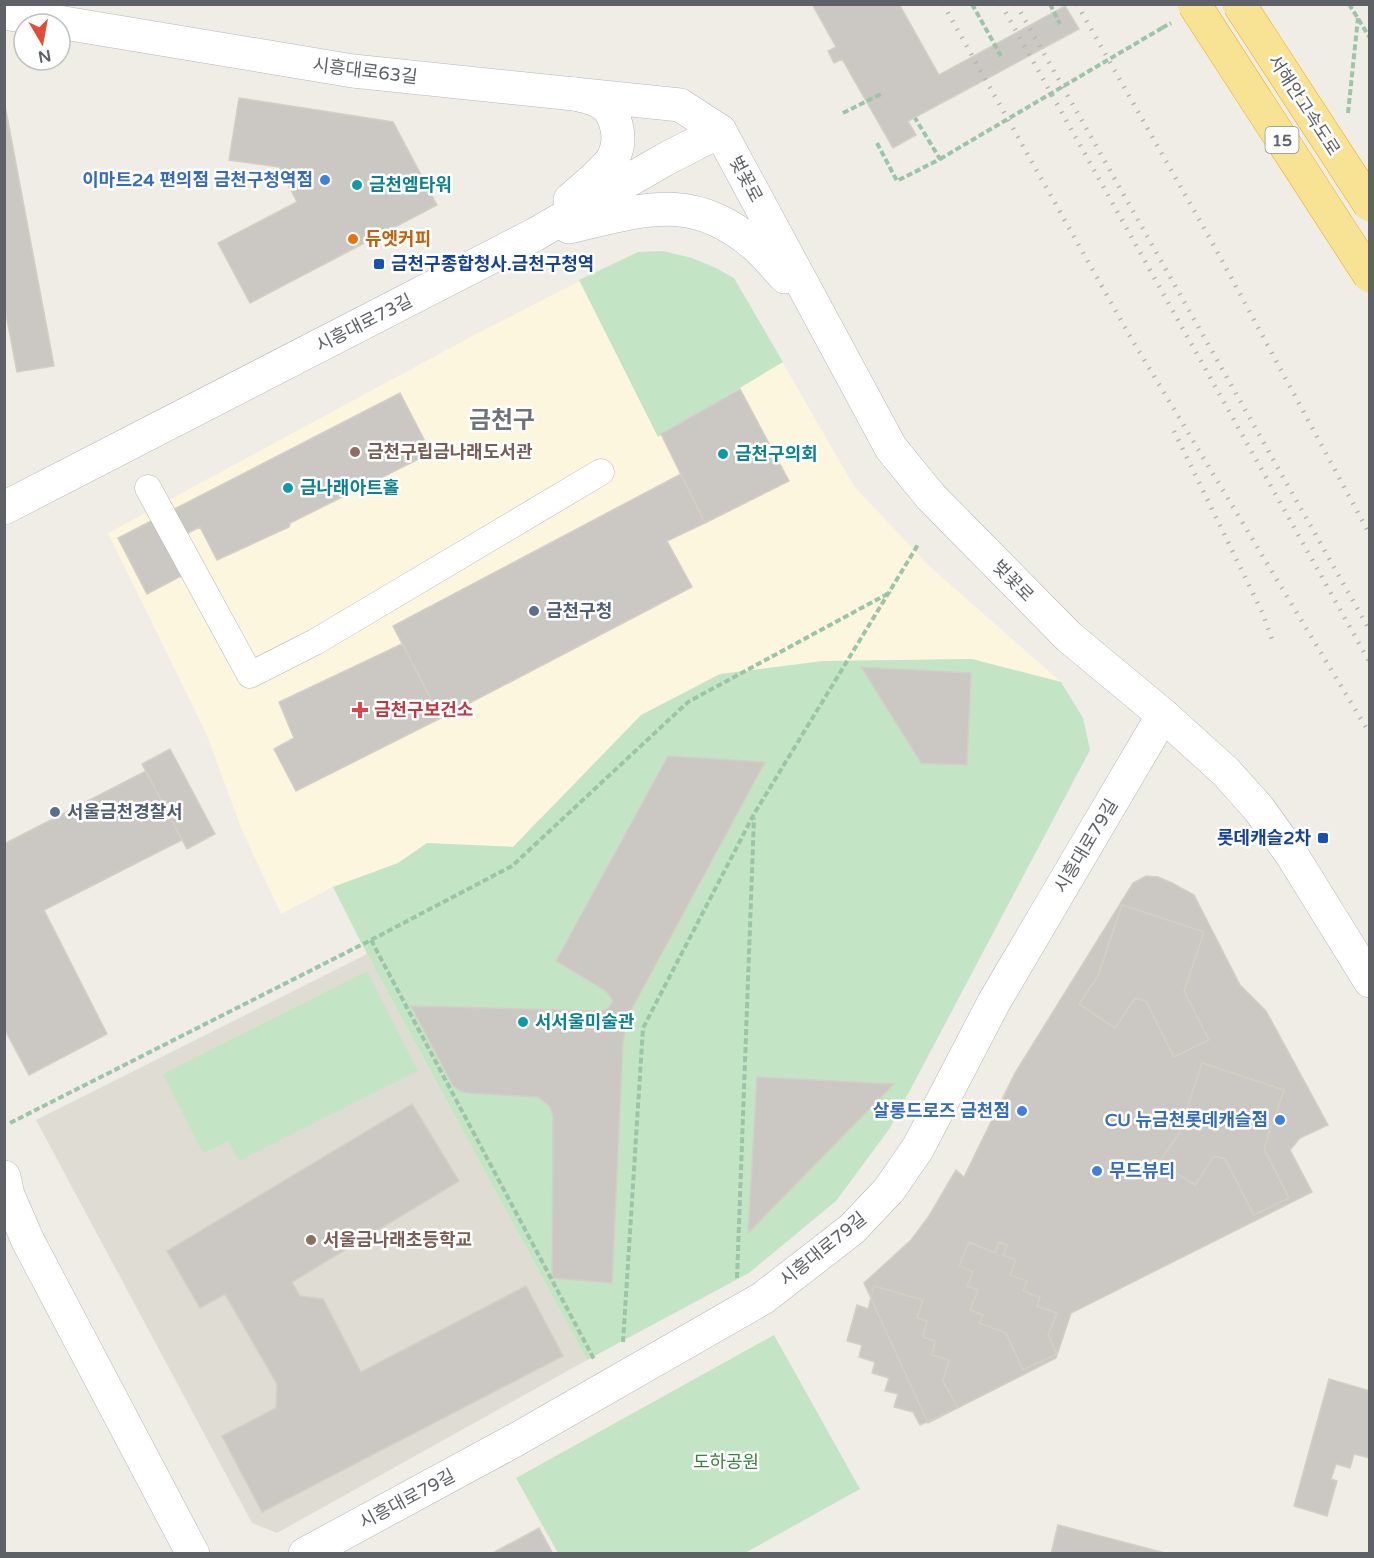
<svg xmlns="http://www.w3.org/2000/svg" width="1374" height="1558" viewBox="0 0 1374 1558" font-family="'Varela Round','Noto Sans KR',sans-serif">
  <rect width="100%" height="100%" fill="#efede6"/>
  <path fill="#fcf6de" d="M613,264L744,296L854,486L929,566L1061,682L972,659L823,661L538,820L513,847L427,843L398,863L333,887L281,914L242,830L206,733L108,533L478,333Z"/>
  <path fill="#dfdcd4" d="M367,954L587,1360L277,1533L252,1523L36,1120Z"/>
  <path fill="#c4e5c5" d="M663,251L692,258L716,268L734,278L783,362L658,437L579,280L638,252Z
    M972,659L1061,682L1083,718L1090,750L890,1128L836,1201L749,1273L587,1360L367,954L333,887L398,863L427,843L513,847L641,715L720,674L823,661Z
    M367,971L418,1071L239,1161L228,1141L203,1153L163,1074Z
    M774,1335L860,1489L745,1553H558L516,1478Z"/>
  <path fill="#cbc8c3" stroke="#d4cfc4" stroke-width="1.5" d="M812,4H899L939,75L1065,6L1079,29L908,121L916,135L893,148L842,59L834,63L828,51L836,47Z
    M239,98L393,122L437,205L250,303L218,243L297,202L279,167L229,160Z
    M4,100L54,366L17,372L4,304Z
    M740,389L789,481L705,523L661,434Z
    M400,393L431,453L290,523L289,527L217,560L200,527L169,542L185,574L147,594L118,538Z
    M681,474L705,523L667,541L692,587L441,718L393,626Z
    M402,644L441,718L296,791L274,749L294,738L279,702Z
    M861,667L971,673L967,765L921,763Z
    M170,749L215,834L187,849L142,764Z
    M668,756L765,762L628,1016L623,1042L612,1283L552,1278L553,1116L550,1107L538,1097L468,1093L460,1091L453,1086L411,1006L604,1011L610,1006L613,1001L606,991L556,961Z
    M146,771L182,840L44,910L107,1034L29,1075L4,1028V844Z
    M1146,876L1158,877L1172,883L1194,895L1240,985L1266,1011L1328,1125L1300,1138L1290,1150L1312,1192L1071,1313L1056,1358L928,1423L864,1283L911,1240L929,1216L956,1170L964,1177L1015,1073L1133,883Z
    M1122,905L1204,932L1184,991L1209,1040L1174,1057L1146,1001L1135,998L1115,1028L1079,1004L1098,976Z
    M1202,1063L1284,1090L1264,1149L1289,1198L1254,1215L1225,1159L1214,1156L1195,1185L1159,1162L1178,1135Z
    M757,1077L894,1084L748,1233Z
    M412,1104L459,1181L292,1282L300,1296L323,1299L361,1372L526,1286L563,1356L262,1512L222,1436L276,1408L277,1384L225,1294L200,1308L167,1251Z
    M969,1242L995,1253L999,1242L1007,1245L1003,1255L1016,1260L1010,1275L1027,1281L1023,1291L1040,1297L1037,1306L1057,1313L1048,1335L1057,1354L1023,1370L1006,1333L979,1323L983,1315L970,1310L978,1290L967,1286L973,1272L959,1266Z
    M874,1286L923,1300L917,1318L927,1321L923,1337L935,1341L932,1355L949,1360L943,1381L958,1408L920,1425L913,1412L894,1407L898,1394L885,1391L889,1378L872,1373L875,1362L859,1357L862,1345L847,1341L857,1305L868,1309Z
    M1329,1379L1370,1391V1458L1354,1454L1350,1468L1336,1464L1331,1479L1337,1481L1327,1516L1294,1506Z
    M1058,1525L1169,1554H1051Z
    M539,1528L553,1554H491Z"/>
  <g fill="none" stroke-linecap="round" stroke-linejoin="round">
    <defs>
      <path id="pedestrian" d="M148,488L250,675L315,642L601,472"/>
      <path id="minor" d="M4,13L353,71L680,105L720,131
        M4,1177L8,1195L28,1241L193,1554
        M305,1554L517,1439L763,1298L852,1229L889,1190L918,1148L994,1002L1163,715"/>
      <path id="tertiary" d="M570,200C581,190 606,170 613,158C623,140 617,109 598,101C591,97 582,96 575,94
        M569,227C643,210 693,190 757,247C767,256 776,267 785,277
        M4,508L534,235L664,160L720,131L891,448L931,497L1069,637L1163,715L1226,772L1259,809L1292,855L1370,981"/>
    </defs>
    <use href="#pedestrian" stroke="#b3b6ba" stroke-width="27"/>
    <use href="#minor" stroke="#b3b6ba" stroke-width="34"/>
    <use href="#tertiary" stroke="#b3b6ba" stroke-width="34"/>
    <path stroke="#9cc4a8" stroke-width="4" stroke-dasharray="6 3" stroke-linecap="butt" d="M972,4L1001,56
      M1050,4L1060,24
      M1349,4L1370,38
      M1162,28L1171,23
      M843,113L883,93
      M1348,113L1358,18
      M877,143L897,181L940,159L915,118
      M371,940L595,1361
      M10,1123L371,940L512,866L688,702L891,592
      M737,1278L754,818
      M623,1342L643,1028L754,814L919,543"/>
    <use href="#pedestrian" stroke="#fff" stroke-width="26"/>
    <use href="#minor" stroke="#fff" stroke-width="33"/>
    <use href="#tertiary" stroke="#fff" stroke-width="33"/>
    <path stroke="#b4b5b6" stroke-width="4.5" stroke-dasharray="1.5 8" stroke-linecap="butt" d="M943,4L1131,338L1370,734
      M1001,4L1370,663
      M1016,4L1370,631
      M1077,4L1213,244L1370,535
      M1174,431L1263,614L1274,645"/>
    <defs>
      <path id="motorway-bridge" d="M1194,4L1370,276
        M1239,4L1370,205"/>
    </defs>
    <use href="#motorway-bridge" stroke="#eaac0b" stroke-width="34" stroke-linecap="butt"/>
    <path stroke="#9cc4a8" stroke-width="4" stroke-dasharray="6 3" stroke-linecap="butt" d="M940,159L1162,28"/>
    <use href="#motorway-bridge" stroke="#f8e294" stroke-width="33"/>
  </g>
  <g fill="#3f7fe0" stroke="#fff" stroke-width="2">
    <circle cx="325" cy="180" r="6"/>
    <circle cx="1022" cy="1111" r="6"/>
    <circle cx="1280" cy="1120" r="6"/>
    <circle cx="1097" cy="1171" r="6"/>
  </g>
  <g fill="#0f9aa8" stroke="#fff" stroke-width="2">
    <circle cx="357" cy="185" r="6"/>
    <circle cx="723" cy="454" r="6"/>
    <circle cx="288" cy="488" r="6"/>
    <circle cx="523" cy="1022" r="6"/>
  </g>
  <circle fill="#e8710a" stroke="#fff" stroke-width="2" cx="353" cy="239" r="6"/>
  <g fill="#1a4fb4" stroke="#fff" stroke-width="2">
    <rect x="373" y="258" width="12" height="12" rx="3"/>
    <rect x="1317" y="832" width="12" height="12" rx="3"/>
  </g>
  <g fill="#8d6e63" stroke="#fff" stroke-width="2">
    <circle cx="355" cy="452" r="6"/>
    <circle cx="311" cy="1240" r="6"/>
  </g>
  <g fill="#5c6f8a" stroke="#fff" stroke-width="2">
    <circle cx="534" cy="611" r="6"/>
    <circle cx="55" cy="812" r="6"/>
  </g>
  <path fill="#e0444e" stroke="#fff" stroke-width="2" d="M357 701h6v6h6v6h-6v6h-6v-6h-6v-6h6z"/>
  <g text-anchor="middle" stroke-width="5" stroke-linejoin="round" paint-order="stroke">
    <rect fill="#fff" stroke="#8e9094" stroke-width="1.5" x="1265.5" y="127" width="33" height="26" rx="4.5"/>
    <g font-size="16" font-weight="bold" fill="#5e6166">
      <text x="1282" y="146">15</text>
    </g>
    <g font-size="18" fill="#5e6166" stroke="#fff">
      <text transform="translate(365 71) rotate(7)" y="6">시흥대로63길</text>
      <text transform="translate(1304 105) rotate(57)" y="6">서해안고속도로</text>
      <text transform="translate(746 179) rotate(62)" y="6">벚꽃로</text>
      <text transform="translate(364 323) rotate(-27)" y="6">시흥대로73길</text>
      <text transform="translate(1013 581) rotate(46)" y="6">벚꽃로</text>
      <text transform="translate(1086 846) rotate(-59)" y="6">시흥대로79길</text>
      <text transform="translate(823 1249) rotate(-39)" y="6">시흥대로79길</text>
      <text transform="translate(407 1499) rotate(-28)" y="6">시흥대로79길</text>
    </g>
    <g font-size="18" font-weight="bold" fill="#366cbe" stroke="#fff" text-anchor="end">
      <text x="313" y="186">이마트24 편의점 금천구청역점</text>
      <text x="1010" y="1117">살롱드로즈 금천점</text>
      <text x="1268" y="1126">CU 뉴금천롯데캐슬점</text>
      <text x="1109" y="1177" text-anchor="start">무드뷰티</text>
    </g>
    <g font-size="18" font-weight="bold" fill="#0d838f" stroke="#fff" text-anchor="start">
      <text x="369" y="191">금천엠타워</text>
      <text x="735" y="460">금천구의회</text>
      <text x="300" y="494">금나래아트홀</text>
      <text x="535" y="1028">서서울미술관</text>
    </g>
    <g font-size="18" font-weight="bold" fill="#c56008" stroke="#fff" text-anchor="start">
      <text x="365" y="245">듀엣커피</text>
    </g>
    <g font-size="18" font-weight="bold" fill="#164399" stroke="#fff" text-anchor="start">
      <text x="391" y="270">금천구종합청사.금천구청역</text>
      <text x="1311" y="844" text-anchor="end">롯데캐슬2차</text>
    </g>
    <g font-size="18" font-weight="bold" fill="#785e54" stroke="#fff" text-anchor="start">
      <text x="367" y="458">금천구립금나래도서관</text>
      <text x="323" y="1246">서울금나래초등학교</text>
    </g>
    <g font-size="18" font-weight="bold" fill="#4e5e75" stroke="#fff" text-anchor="start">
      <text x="546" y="617">금천구청</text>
      <text x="67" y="818">서울금천경찰서</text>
    </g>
    <g font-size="18" font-weight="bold" fill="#be3a42" stroke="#fff" text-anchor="start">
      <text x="374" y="716">금천구보건소</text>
    </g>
    <g font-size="18" fill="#39823f" stroke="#fff">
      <text x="726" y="1468">도하공원</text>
    </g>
    <g font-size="24" font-weight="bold" fill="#6f7378" stroke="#fff">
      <text x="502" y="428">금천구</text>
    </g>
  </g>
  <rect width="1374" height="1558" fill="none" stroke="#5e6166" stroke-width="12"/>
  <g transform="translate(42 42) rotate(170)"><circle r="28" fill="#ffffff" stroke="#bfc0c2" stroke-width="1.5"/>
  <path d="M0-4.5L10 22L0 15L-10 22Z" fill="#e24c3a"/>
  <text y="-9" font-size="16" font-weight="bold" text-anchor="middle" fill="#5e6166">N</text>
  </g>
</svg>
